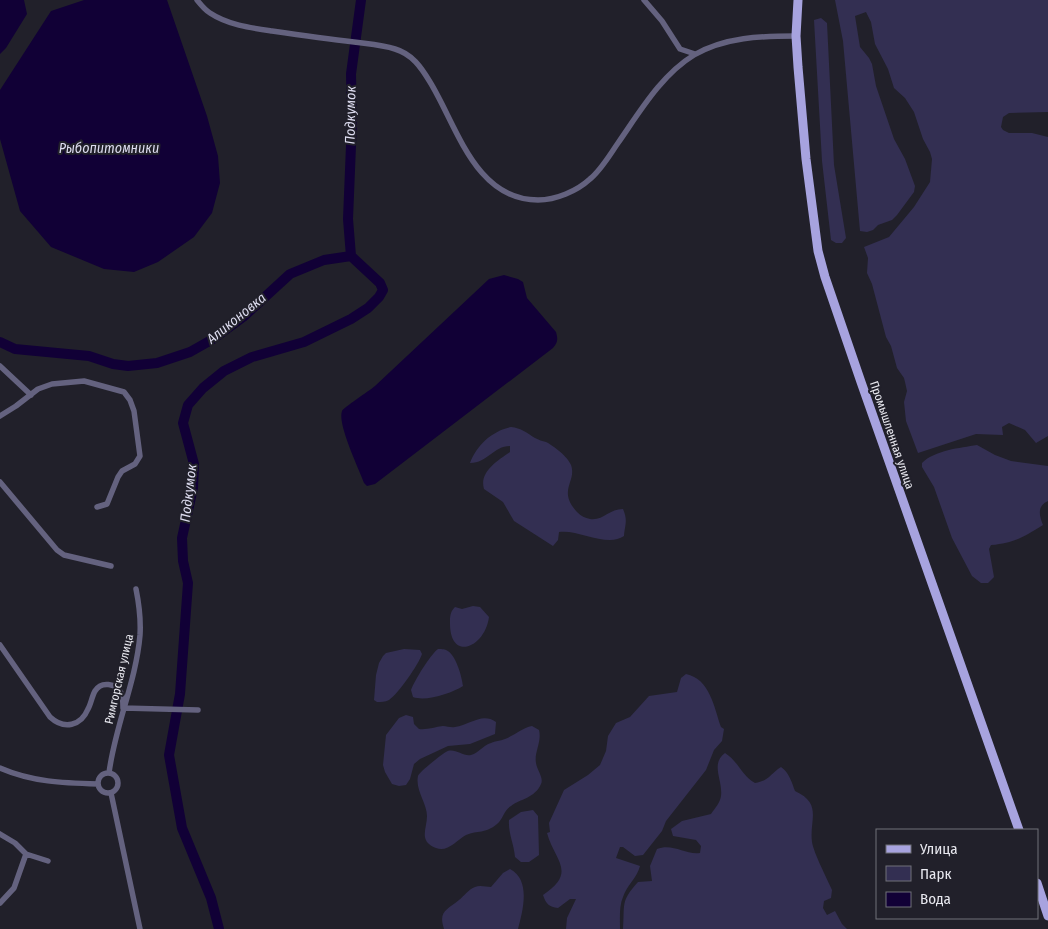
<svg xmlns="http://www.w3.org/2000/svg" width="1048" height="929" viewBox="0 0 1048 929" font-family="'Fira Sans Condensed',sans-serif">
  <rect width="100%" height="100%" fill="#21202a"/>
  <path fill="#332f52" d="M835,0H1048V112L1009,113L1003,117L1001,127L1003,130L1009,133H1032L1048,137V436L1036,443L1025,430L1009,423L1002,427L1003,435L976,434L918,453L906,421L904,402L907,391L905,382L904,378L897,368L891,346L886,337L872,284L867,273L868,258L864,247L889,237L914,207L930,182L932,159L930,152L923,139L914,112L905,98L894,88L888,69L875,44L871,22L866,12L855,16L860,47L869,58L872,64L876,86L894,139L905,159L915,186L914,192L897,215L892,220L878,225L873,230L867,232L860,231L843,41Z
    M821,18L827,23L834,165L846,238L842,243H836L831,240L822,161L814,20Z
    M511,427C521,428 527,433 535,438C539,440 542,441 546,442C554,446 568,457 571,465C577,482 557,490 577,512C581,516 585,518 590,519C603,521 609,509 623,509C628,521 625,524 624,536C607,548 579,529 559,532L558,540L553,546L514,521L503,502L484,489C479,472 497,461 510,452V446C493,446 488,463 470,463C477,445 492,431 511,427Z
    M977,445L995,455L1011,461L1048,466V501C1037,506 1039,515 1043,525C1023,537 1015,543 991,545L989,549L994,577L988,583H981L972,576L952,538L934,487L922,467V463C935,450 960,448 977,445Z
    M473,606L480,607L489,617C485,648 449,663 450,621C450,615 451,611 455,607L462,609Z
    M404,649L420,650L422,654C419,664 398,694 389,700C385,702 381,702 377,702L374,700L376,675L379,663L383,656L386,653Z
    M438,649C440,649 445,649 446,650C456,654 462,677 463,686C452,693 426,702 413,697L411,690C415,680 430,655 438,649Z
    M686,674C710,679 714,707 721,727L724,729L722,741L714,750L706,770L666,821L662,831L643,855L635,856L623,847H620L616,858L640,866C637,878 627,885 623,897C619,906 620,919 620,929H566L567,918L576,899H570L558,908C549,907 546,904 543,895C578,872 554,860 547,833L550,832L549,823L564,790L588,775L600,765L606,751L608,736L616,723L630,717L649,696L677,692L681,678Z
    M406,715L413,717L414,724L419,729C427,730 435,727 443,726C447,726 451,728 455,727C470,725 482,712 496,722L495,734L470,744L448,746L420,759L414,764L410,779L406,785L399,786L392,784L385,772L383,765L386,735L399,718Z
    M532,726L539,730C542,742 534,752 536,763C537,770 544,778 541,784C535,798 520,799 511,806C504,810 503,819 497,824C485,834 478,830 466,835C457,840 447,853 436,848C418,841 427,829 427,816C427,803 415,790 418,776C418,773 442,754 446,752C454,747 463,757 471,755C479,753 483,745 491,743C495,741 500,741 505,739C515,735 522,728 532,726Z
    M725,753C738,761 742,776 755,783C769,781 770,774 781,767C789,772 792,783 795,791C823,804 809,820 812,842C814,854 827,878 832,890L831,898L824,901L823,908L827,915L835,911L842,924L847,929H623C625,904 620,902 638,882L652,881L650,866L657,849C673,843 685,855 700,853L701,846L696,840L673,836L671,829L682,821L711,814C715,808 720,803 721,796C723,780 710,764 725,753Z
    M533,810L538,816L539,855L529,862H521L515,857C514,844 508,833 509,820L521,812Z
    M510,869C531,880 523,910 518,929H444C438,911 447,910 459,900C464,896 469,889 475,887C480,885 486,887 491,887L503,873Z"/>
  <path fill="#110036" d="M0,0H24L27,14L6,48L0,54Z
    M84,0H167L207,116L218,156L220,183L212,213L194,237L158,262L134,272L104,269L51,247L20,211L0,139V90L51,11Z
    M504,275L518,279L523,282L527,298L556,332C558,339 558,342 553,348L375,484L367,486L364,483C359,469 337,424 342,411C343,408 369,391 375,386C413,350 451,315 489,279Z"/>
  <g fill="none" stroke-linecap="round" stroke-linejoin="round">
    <path stroke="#110036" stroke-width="10" d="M0,342L15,349L89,356L113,364L128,366L157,363L190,352L213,339L243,317L290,274L324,260L351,256
      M219,929L211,898L182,828L169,755L180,694L188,583L183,561L182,538L193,488L194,464L183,423L188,405L203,388L224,371L252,357L304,342L351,319L368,308L379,297L383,290L380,283L351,256L348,219L352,121L351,74L361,0"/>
    <path stroke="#64627f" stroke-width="5.5" d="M197,0C201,5 205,10 210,13C228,25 251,28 272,31C299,35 327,39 354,42C368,44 382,45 395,49C412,54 421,67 430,82C457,126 475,200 538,200C556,200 577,191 590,179C601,170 609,156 618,143C639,113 661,75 694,55C725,37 761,36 796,36
      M644,0L662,21L680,49L695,54
      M0,366L31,395
      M0,416L16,406L38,389L52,384L84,381L124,392L130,400L134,411L140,456L135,464L122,471L118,477L107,504L97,507
      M0,482L57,550L64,555L111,566
      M0,645L50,717C64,730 81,726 88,709C91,704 92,696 95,691C101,681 116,683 121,693C123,697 123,704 123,708
      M123,708L198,710
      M0,768C32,782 63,783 98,784
      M98 783a10 10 0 1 1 20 0a10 10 0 1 1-20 0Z
      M109,773C115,726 136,682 140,635C141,619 139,604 136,589
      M111,793L140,929
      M0,834L15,843L26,854L48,861
      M0,903L14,888L26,854"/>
    <path stroke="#a7a3df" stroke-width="9" d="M798,0L796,36L798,67L806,159L818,251L825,277L861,382L1019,830
      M1037,883L1048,916"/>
  </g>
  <g text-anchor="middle" stroke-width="4" stroke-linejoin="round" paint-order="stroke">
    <g font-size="12" fill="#e8e8ef" stroke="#21202a">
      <text transform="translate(892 435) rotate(71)" y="4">Промышленная улица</text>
      <text transform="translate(119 679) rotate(-77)" y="4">Римгорская улица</text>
    </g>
    <g font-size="14" font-style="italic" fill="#dddcef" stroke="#21202a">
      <text transform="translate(350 115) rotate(-89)" y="5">Подкумок</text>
      <text x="109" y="153">Рыбопитомники</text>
      <text transform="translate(236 318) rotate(-39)" y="5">Аликоновка</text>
      <text transform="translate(188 493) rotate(-83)" y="5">Подкумок</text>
    </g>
  </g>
  <rect x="876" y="829" width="162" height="90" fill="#21202a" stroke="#717079"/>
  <rect x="886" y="845" width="25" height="8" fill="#a7a3df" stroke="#717079"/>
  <text x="920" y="854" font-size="15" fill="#e8e8ef">Улица</text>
  <rect x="886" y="866" width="25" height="15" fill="#332f52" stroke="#717079"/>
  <text x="920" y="879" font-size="15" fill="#e8e8ef">Парк</text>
  <rect x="886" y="892" width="25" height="15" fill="#110036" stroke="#717079"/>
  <text x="920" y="904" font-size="15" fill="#e8e8ef">Вода</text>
</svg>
